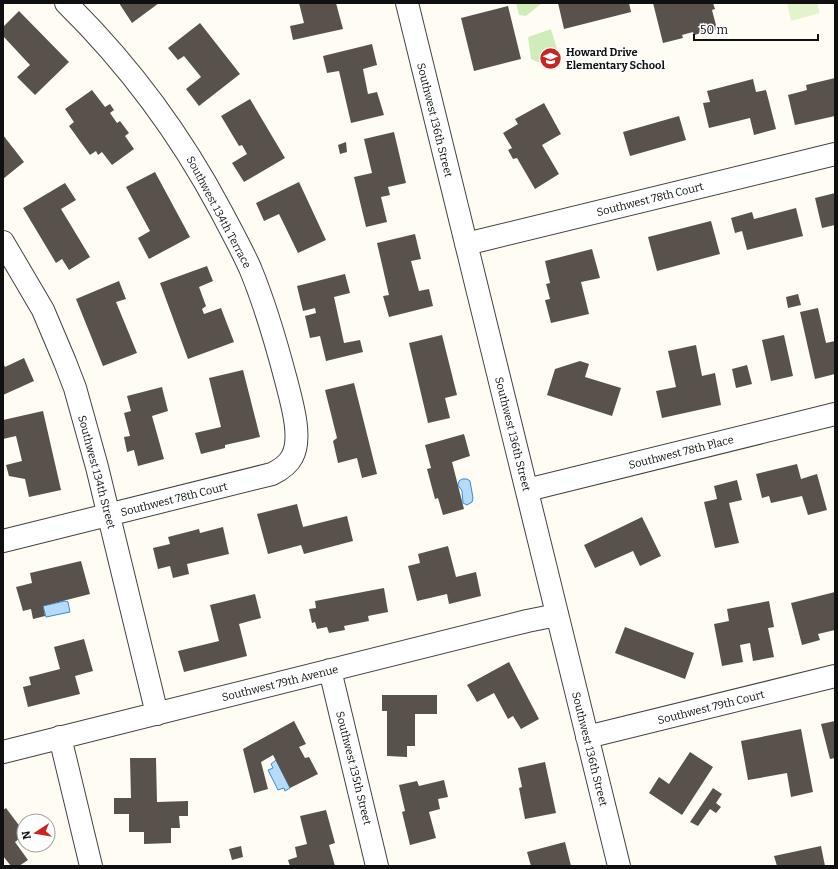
<svg xmlns="http://www.w3.org/2000/svg" width="838" height="869" viewBox="0 0 838 869" font-family="Bitter,serif">
  <rect width="100%" height="100%" fill="#fffdf3"/>
  <path fill="#d0ecba" d="M516,3H542L526,16L519,15Z
    M551,29L560,59L542,64L531,59L528,37Z"/>
  <path fill="#e3f3cc" d="M787,3H817L820,13L791,21Z"/>
  <path fill="#b5dbf9" stroke="#398bd3" d="M462,479H467L470,481L473,498L472,502L467,505L463,503L462,491L458,485L459,481Z
    M65,601L68,602L70,612L46,617L43,606Z
    M276,760L290,788L285,791L284,788L278,790L268,770L273,768L271,764Z"/>
  <path fill="#59524c" d="M119,3H159L132,23Z
    M299,3H336L343,29L293,40L290,26L304,23Z
    M558,3H629L631,12L564,29Z
    M653,3H713L715,9L712,10L717,29L694,35L693,32L682,35L683,38L663,43Z
    M508,6L521,59L474,71L461,18Z
    M19,11L69,62L35,95L17,77L30,65L3,36V27Z
    M200,23L240,74L199,106L186,89L201,77L184,56L178,60L168,48Z
    M372,44L377,65L363,69L368,94L377,92L384,115L351,123L339,71L327,73L323,56Z
    M835,78V116L795,125L788,95L807,90L806,85Z
    M753,79L756,92L766,90L776,129L754,135L750,118L709,128L703,103L710,102L707,91Z
    M92,90L105,107L110,104L114,110L110,113L117,123L120,121L129,133L125,136L134,149L112,165L102,152L98,155L96,151L90,155L69,126L74,122L65,109Z
    M250,99L285,158L244,182L232,163L247,154L242,145L239,146L221,116Z
    M544,103L561,134L542,145L559,174L535,189L517,158L513,159L508,150L512,148L503,133L518,124L515,119Z
    M679,116L686,140L630,156L623,132Z
    M394,132L406,183L388,187L390,195L381,197L387,222L366,227L354,177L372,173L364,139Z
    M3,135L24,162L3,179Z
    M346,142L347,152L340,154L338,145Z
    M155,172L190,237L149,259L138,238L150,231L126,187Z
    M299,182L326,240L298,253L279,214L264,221L256,203Z
    M65,183L76,200L61,209L90,257L69,270L62,259L56,263L23,208Z
    M835,193V225L822,228L815,198Z
    M796,208L803,236L747,250L742,231L735,233L731,218L752,212L754,219Z
    M711,221L720,254L657,271L648,237Z
    M415,234L421,259L411,261L419,291L429,289L433,306L389,317L383,296L389,295L377,243Z
    M592,249L600,278L581,282L589,314L551,323L545,300L550,299L546,284L550,283L545,261Z
    M207,266L213,281L199,287L206,306L202,309L204,314L221,308L234,342L188,359L160,283Z
    M345,274L350,293L334,297L344,343L360,340L363,352L326,361L320,336L310,338L305,316L316,313L315,308L303,311L297,286Z
    M119,281L126,299L116,302L137,353L103,366L76,299Z
    M798,294L801,305L788,308L786,297Z
    M818,308L826,343L835,341V374L815,379L800,312Z
    M442,335L457,395L445,398L450,418L428,423L409,343Z
    M784,335L793,376L771,381L762,340Z
    M696,345L702,376L715,373L721,405L662,418L656,391L676,387L668,351Z
    M24,358L34,381L3,395V363L5,367Z
    M580,361L589,364L585,377L621,388L612,416L547,395L555,369Z
    M747,365L752,384L736,388L732,369Z
    M243,370L260,437L225,445V448L201,454L195,433L221,427L209,378Z
    M354,383L377,474L362,478L357,458L338,463L333,441L337,438L325,390Z
    M162,387L168,411L152,416L164,459L138,466L134,450L127,452L124,437L130,436L124,413L131,411L127,396Z
    M43,411L61,490L29,497L25,479L9,476L6,465L22,461L16,436L3,439V420Z
    M464,434L470,456L452,462L464,509L443,515L438,498L435,499L427,469L431,468L425,445Z
    M797,464L801,479L817,474L827,510L808,515L802,496L771,503L769,496L762,498L756,474Z
    M737,480L742,500L729,503L739,543L715,548L704,502L717,499L714,486Z
    M297,504L303,527L347,516L353,541L304,554L301,545L268,554L257,514Z
    M642,517L661,556L640,566L633,551L595,568L584,545Z
    M223,527L229,554L187,564L189,574L173,578L170,566L158,569L153,548L170,544L168,537L199,529L200,533Z
    M448,546L456,577L476,572L481,596L449,604L447,594L417,601L408,566L420,563L418,554Z
    M81,561L90,594L43,606L45,616L33,619L31,609L23,611L16,587L32,583L30,573Z
    M384,588L388,612L368,616L369,621L344,626L345,630L329,633L327,627L317,629L315,622L312,623L309,609L316,608L315,601Z
    M835,592V630L818,634L820,640L802,645L791,603Z
    M255,594L261,618L239,624L247,656L184,672L178,651L219,641L210,605Z
    M769,601L774,627L768,628L774,657L753,661L750,643L740,645L743,662L722,666L714,624L729,621L727,609Z
    M625,627L694,653L685,679L615,653Z
    M84,639L93,671L75,676L80,694L28,707L23,687L31,685L29,677L60,669L54,647Z
    M509,662L539,719L521,729L513,716L508,719L494,693L477,702L467,685Z
    M382,695H437V714H415V746H407V757L387,756V711H382Z
    M294,721L306,744L299,747L305,758L309,757L318,774L290,788L273,755L261,762L268,789L254,793L243,749Z
    M835,721V758L830,759L821,724Z
    M801,729L813,792L791,797L787,773L748,780L741,741Z
    M690,752L713,767L682,815L649,793L659,777L669,784Z
    M130,758H156L157,802L188,801V816H179L180,828H171V843L144,844V832H129V814H114V798H131Z
    M545,762L556,813L525,819L519,788L522,787L518,768Z
    M444,780L448,797L438,799L440,809L429,812L436,838L410,845L402,812L405,811L399,785L417,781L419,786Z
    M713,788L722,794L716,803L721,807L716,813L710,809L698,826L690,822Z
    M6,808L24,832V835L15,842L28,860L19,866H11L3,856V810Z
    M326,810L335,843L329,845L335,866H290L288,860L297,857L295,847L307,844L300,816Z
    M565,842L571,866H531L527,852Z
    M241,846L243,857L232,860L229,849Z
    M821,846L825,866H777L774,856Z"/>
  <g fill="none" stroke-linecap="round" stroke-linejoin="round">
    <defs>
      <path id="minor" d="M407,3L619,866
        M3,242L43,310L65,362L75,388L97,467L157,714
        M466,244L835,154
        M527,490L835,414
        M3,541L272,474C280,470 288,465 292,457C303,438 291,400 286,380C276,342 265,304 250,268C241,248 231,230 221,211C180,134 128,64 66,3
        M330,670L377,866
        M60,737L91,866
        M587,737L835,676
        M3,752L527,621L557,615"/>
    </defs>
    <use href="#minor" stroke="#434343" stroke-width="24"/>
    <use href="#minor" stroke="#fff" stroke-width="22"/>
  </g>
  <defs>
    <symbol id="school-disc" viewBox="-11 -11 22 22"><circle r="9.5" fill="#c72521" stroke="#fff"/><path d="M0-5L7-2L0 1L-7-2ZM-4 1L0 2.5L4 1V4Q0 6-4 4Z" fill="#fff"/></symbol>
  </defs>
  <g fill-rule="evenodd">
    <use href="#school-disc" x="538" y="46" width="25" height="25"/>
  </g>
  <g text-anchor="middle" stroke-width="4" stroke-linejoin="round" paint-order="stroke">
    <g font-size="11" font-weight="bold" fill="#101010" stroke="#fff" text-anchor="start">
      <text x="566" y="56">Howard Drive<tspan x="566" dy="13">Elementary School</tspan></text>
    </g>
    <g font-size="11" fill="#101010" stroke="#fff">
      <text transform="translate(435 120) rotate(76)" y="4">Southwest 136th Street</text>
      <text transform="translate(650 199) rotate(-14)" y="4">Southwest 78th Court</text>
      <text transform="translate(219 212) rotate(62)" y="4">Southwest 134th Terrace</text>
      <text transform="translate(513 434) rotate(76)" y="4">Southwest 136th Street</text>
      <text transform="translate(681 452) rotate(-14)" y="4">Southwest 78th Place</text>
      <text transform="translate(97 472) rotate(75)" y="4">Southwest 134th Street</text>
      <text transform="translate(174 499) rotate(-14)" y="4">Southwest 78th Court</text>
      <text transform="translate(280 683) rotate(-14)" y="4">Southwest 79th Avenue</text>
      <text transform="translate(711 707) rotate(-14)" y="4">Southwest 79th Court</text>
      <text transform="translate(590 749) rotate(76)" y="4">Southwest 136th Street</text>
      <text transform="translate(354 768) rotate(76)" y="4">Southwest 135th Street</text>
    </g>
  </g>
  <rect width="838" height="869" fill="none" stroke="#101010" stroke-width="8"/>
  <g transform="translate(36 833) rotate(258)"><circle r="19" fill="#ffffff" stroke="#9f9f9f"/>
  <path d="M0-3L7 15L0 10L-7 15Z" fill="#c72521"/>
  <text y="-6" font-size="11" font-weight="bold" text-anchor="middle" fill="#101010">N</text>
  </g>
  <path d="M694 34v6h124v-6" fill="none" stroke="#101010" stroke-width="2"/>
  <text x="700" y="34" font-size="12" fill="#101010" stroke="#ffffff" stroke-width="3" paint-order="stroke">50 m</text>
</svg>
